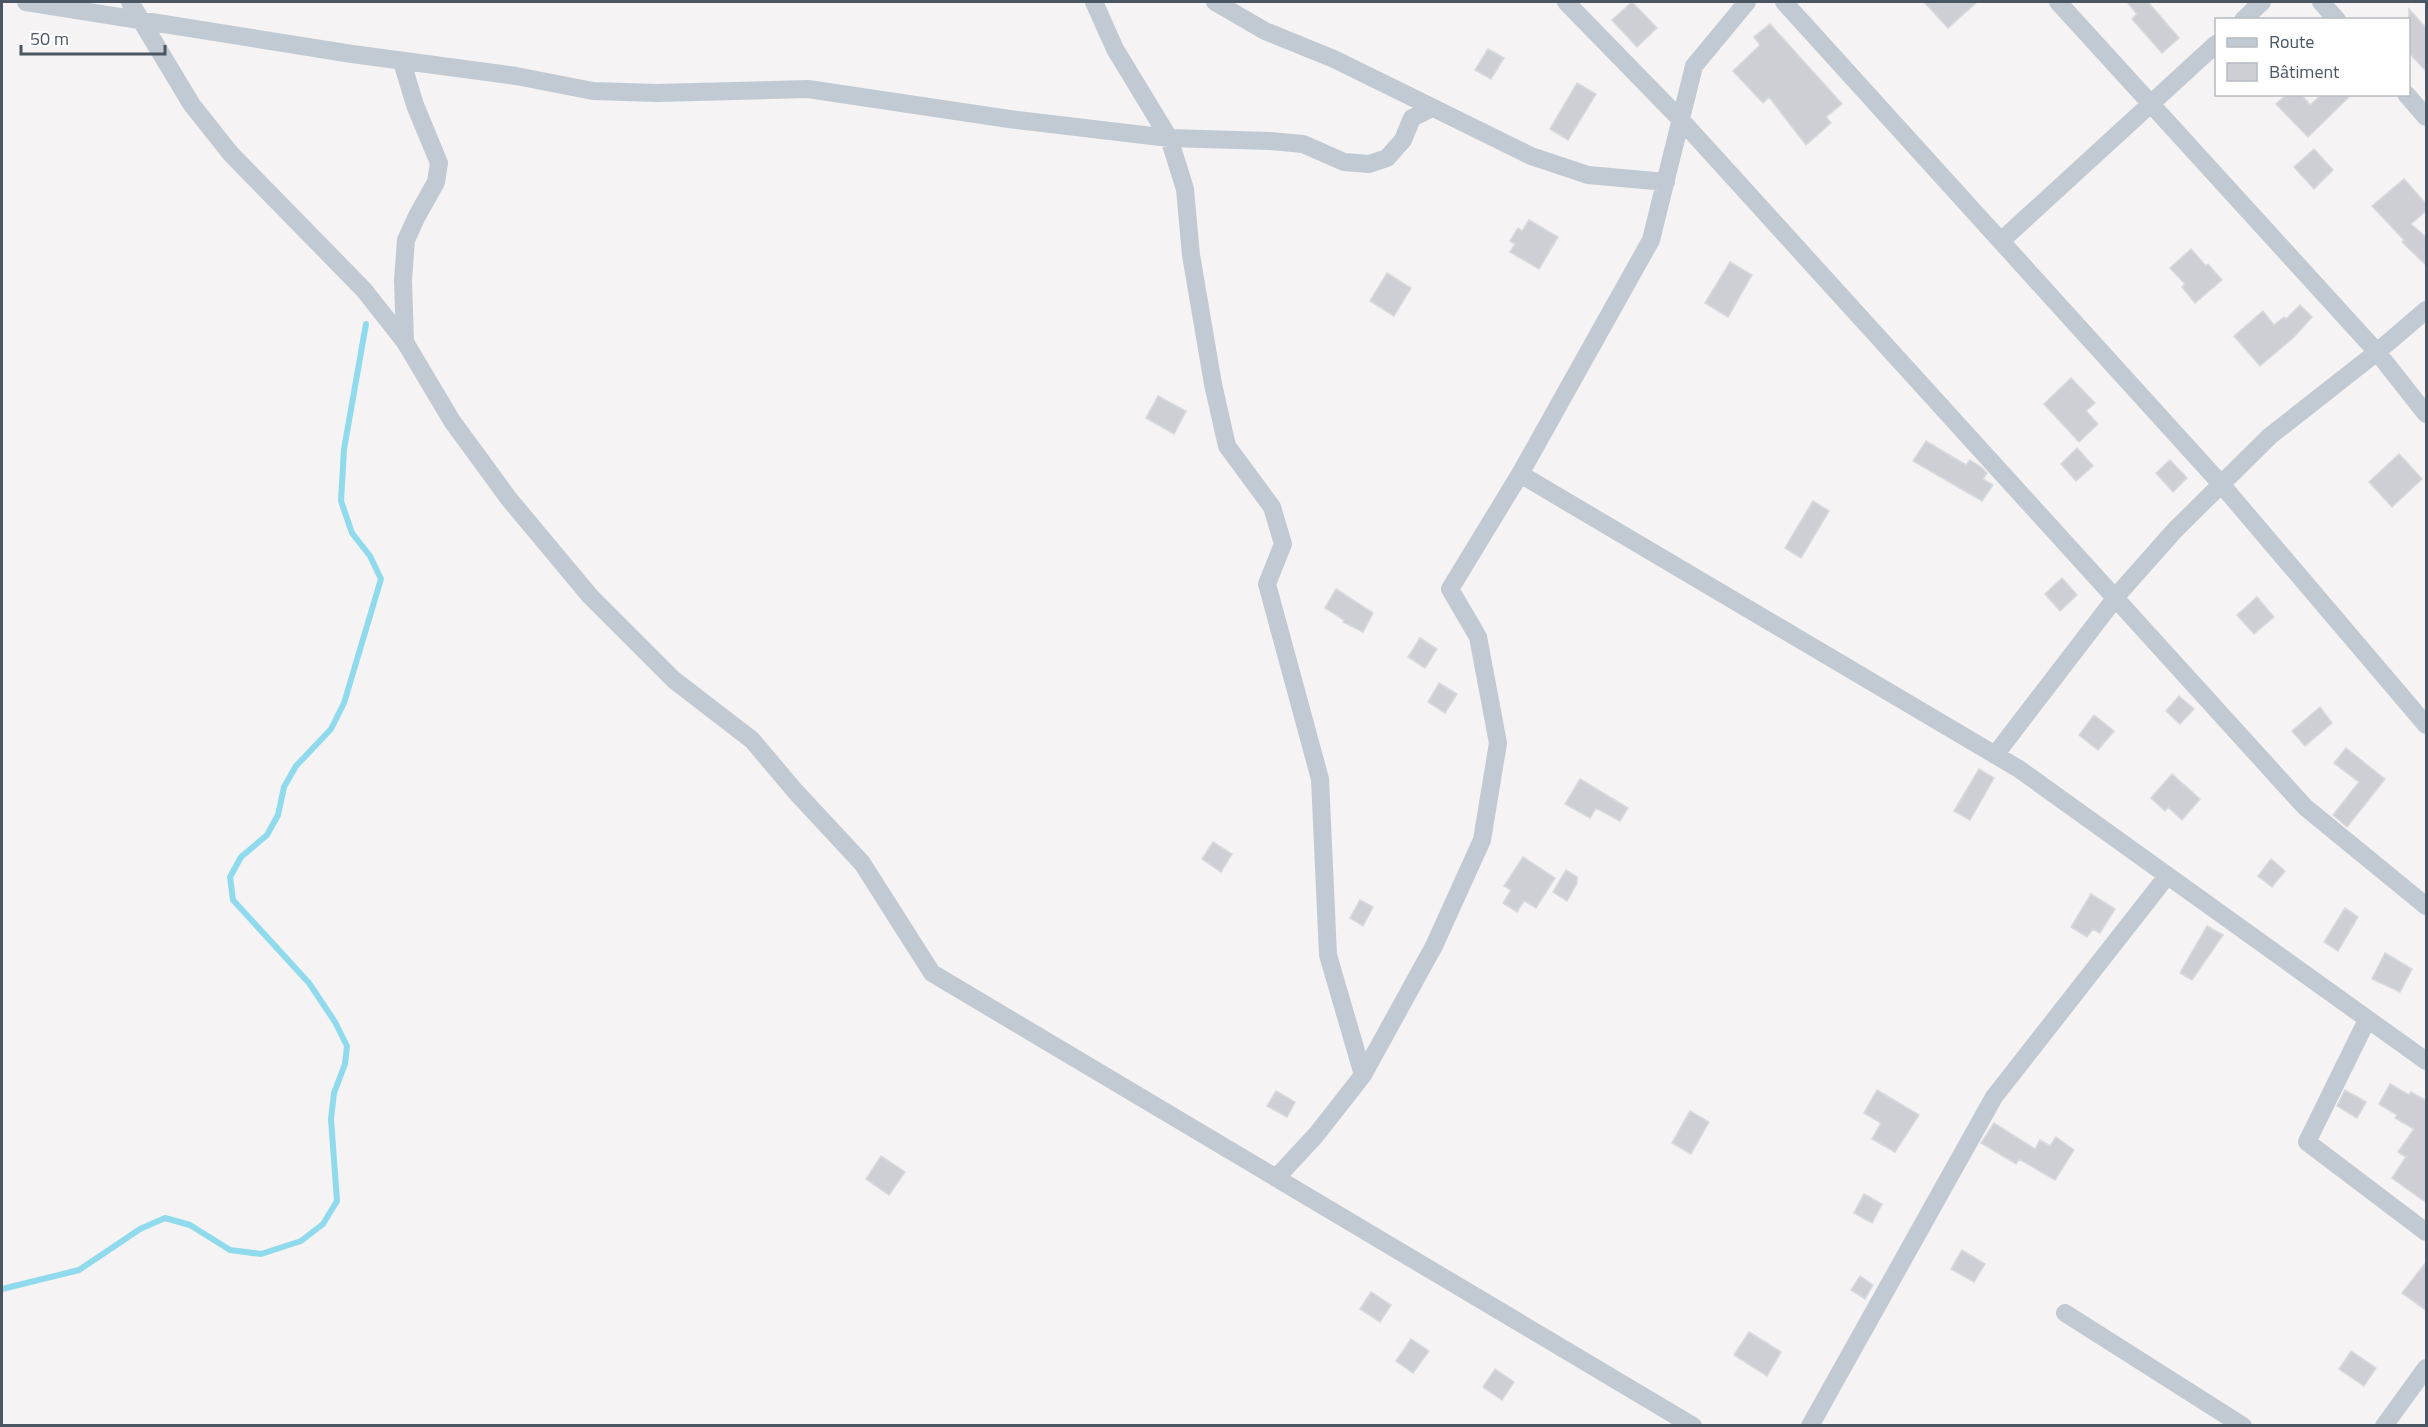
<svg xmlns="http://www.w3.org/2000/svg" width="2428" height="1427" viewBox="0 0 2428 1427" font-family="'Titillium Web',sans-serif">
  <rect width="100%" height="100%" fill="#f5f3f3"/>
  <g fill="none" stroke-linecap="round" stroke-linejoin="round">
    <path stroke="#90daee" stroke-width="6" d="M2,1289L79,1270L140,1229L165,1218L190,1225L230,1250L261,1254L301,1241L323,1224L337,1201L331,1119L334,1093L345,1064L347,1046L335,1022L309,983L233,900L230,877L241,857L267,835L278,815L284,787L296,766L331,729L344,703L381,579L370,556L352,533L341,501L344,449L366,324"/>
  </g>
  <path fill="#cdcfd5" stroke="#d7d9de" stroke-width="1.5" d="M1632,2L1657,28L1637,47L1612,20Z
    M1924,2H1977L1948,28Z
    M2127,2H2148L2179,38L2162,53L2132,19L2137,14Z
    M2409,9L2427,29V72L2409,53Z
    M1770,24L1842,104L1826,117L1831,123L1806,145L1769,97L1763,103L1733,71L1760,45L1754,37Z
    M1488,49L1504,58L1491,79L1475,70Z
    M1577,83L1596,94L1568,140L1550,129Z
    M2287,94H2301L2310,105L2322,94H2352L2308,137L2276,104Z
    M2314,149L2333,170L2314,189L2294,167Z
    M2404,179L2427,205V210L2411,224L2427,238V266L2402,242L2404,240L2372,206Z
    M1529,220L1558,237L1539,269L1510,252L1515,244L1510,241L1518,228L1522,231Z
    M2191,249L2206,266L2208,264L2222,280L2195,303L2182,287L2185,284L2170,268Z
    M1730,262L1752,275L1728,317L1705,303Z
    M1387,273L1411,288L1394,316L1370,301Z
    M2300,305L2312,317L2294,337L2260,366L2234,336L2263,311L2274,325L2284,317L2286,319Z
    M2071,378L2095,403L2086,411L2098,424L2079,442L2044,404Z
    M1158,396L1186,411L1174,434L1146,418Z
    M1926,441L1966,465L1970,460L1981,467L1987,473L1983,479L1993,485L1982,501L1913,461Z
    M2077,448L2093,466L2076,481L2061,464Z
    M2399,454L2422,479L2392,507L2369,482Z
    M2170,460L2187,478L2173,492L2156,473Z
    M1813,501L1829,511L1801,558L1785,548Z
    M2062,578L2077,595L2060,611L2045,594Z
    M1336,589L1373,613L1363,632L1343,622L1344,620L1325,608Z
    M2257,597L2274,617L2254,634L2237,615Z
    M1420,638L1437,649L1425,668L1408,657Z
    M1439,683L1457,694L1445,713L1428,702Z
    M2179,696L2194,709L2180,724L2166,711Z
    M2320,707L2332,723L2305,746L2292,731Z
    M2094,715L2114,731L2098,750L2079,735Z
    M2346,748L2385,779L2347,827L2333,815L2359,782L2334,763Z
    M1979,769L1994,778L1970,820L1954,811Z
    M2172,774L2200,799L2182,820L2168,807L2165,811L2151,798Z
    M1580,779L1628,808L1620,821L1596,808L1590,818L1565,804Z
    M1213,842L1232,854L1221,872L1202,859Z
    M1523,857L1555,878L1536,908L1524,901L1517,912L1503,903L1511,890L1504,886Z
    M2271,859L2285,871L2272,887L2258,876Z
    M1566,870L1577,877V883L1567,901L1553,892Z
    M2091,894L2115,909L2100,933L2093,929L2087,937L2071,927Z
    M1360,900L1373,907L1363,926L1350,918Z
    M2345,908L2358,917L2338,951L2324,942Z
    M2207,926L2223,935L2192,980L2180,973Z
    M2385,953L2412,969L2400,992L2372,979Z
    M2390,1084L2409,1095L2411,1092L2427,1101V1203L2392,1178L2406,1157L2398,1152L2414,1129L2395,1118L2397,1115L2379,1104Z
    M1877,1090L1919,1115L1895,1152L1872,1139L1881,1123L1864,1113Z
    M2345,1090L2366,1102L2357,1118L2337,1106Z
    M1276,1091L1295,1102L1287,1117L1267,1106Z
    M1690,1111L1709,1122L1691,1154L1672,1143Z
    M1994,1123L2035,1149L2040,1140L2050,1146L2056,1137L2074,1150L2055,1180L2019,1159L2016,1164L1981,1143Z
    M881,1156L905,1172L889,1195L866,1179Z
    M1864,1194L1882,1204L1872,1223L1854,1213Z
    M1962,1250L1985,1264L1974,1282L1951,1269Z
    M2427,1261V1311L2402,1293Z
    M1860,1276L1873,1285L1865,1299L1851,1290Z
    M1371,1292L1391,1305L1380,1322L1360,1309Z
    M1749,1332L1781,1352L1767,1376L1734,1355Z
    M1411,1339L1429,1351L1413,1373L1396,1361Z
    M2351,1351L2376,1368L2364,1386L2339,1369Z
    M1495,1369L1514,1382L1502,1400L1483,1387Z"/>
  <g fill="none" stroke-linecap="round" stroke-linejoin="round">
    <path stroke="#c1cad2" stroke-width="18" d="M26,2L352,54L516,76L593,91L657,93L808,89L1009,119L1169,138L1270,141L1303,144L1344,162L1369,164L1387,158L1403,140L1412,118L1432,108
      M130,2L192,105L231,154L364,290L405,342L452,421L509,499L590,596L674,680L752,740L795,791L862,863L932,973L1693,1426
      M1094,2L1115,49L1169,138L1185,189L1191,255L1213,384L1227,446L1272,507L1283,544L1267,584L1320,779L1328,955L1363,1075
      M1215,2L1265,31L1334,59L1531,156L1588,175L1666,182
      M1566,2L1682,121L2305,807L2426,906
      M1784,2L2221,484L2426,725
      M2058,2L2377,352L2426,414
      M2321,2L2337,20
      M2243,20L2262,2
      M402,62L415,105L439,163L436,182L417,216L406,240L403,280L405,342
      M2406,94L2426,117
      M2001,241L2216,44
      M1520,474L2019,769L2426,1061
      M1995,755L2120,592L2175,530L2270,436L2377,352L2426,310
      M2367,1020L2307,1142L2426,1232
      M1276,1178L1316,1135L1363,1075L1434,946L1482,840L1498,743L1478,637L1450,589L1520,474L1651,240L1694,66L1747,2
      M2065,1313L2243,1426
      M1810,1426L1994,1097L2167,876
      M2384,1426L2426,1368"/>
  </g>
  <rect width="2428" height="1427" fill="none" stroke="#4a5661" stroke-width="6"/>
  <rect x="2215" y="18" width="195" height="78" fill="#ffffff" stroke="#b7bbc0" stroke-width="1.5"/>
  <rect x="2227" y="38" width="30" height="9" fill="#c1cad2" stroke="#b7bbc0" stroke-width="1.5"/>
  <text x="2269" y="48" font-size="18" fill="#4a5661">Route</text>
  <rect x="2227" y="63" width="30" height="18" fill="#cdcfd5" stroke="#b7bbc0" stroke-width="1.5"/>
  <text x="2269" y="78" font-size="18" fill="#4a5661">Bâtiment</text>
  <path d="M21 45v9h144v-9" fill="none" stroke="#4a5661" stroke-width="3"/>
  <text x="30" y="45" font-size="18" fill="#4a5661" stroke="#ffffff" stroke-width="4.5" paint-order="stroke">50 m</text>
</svg>
